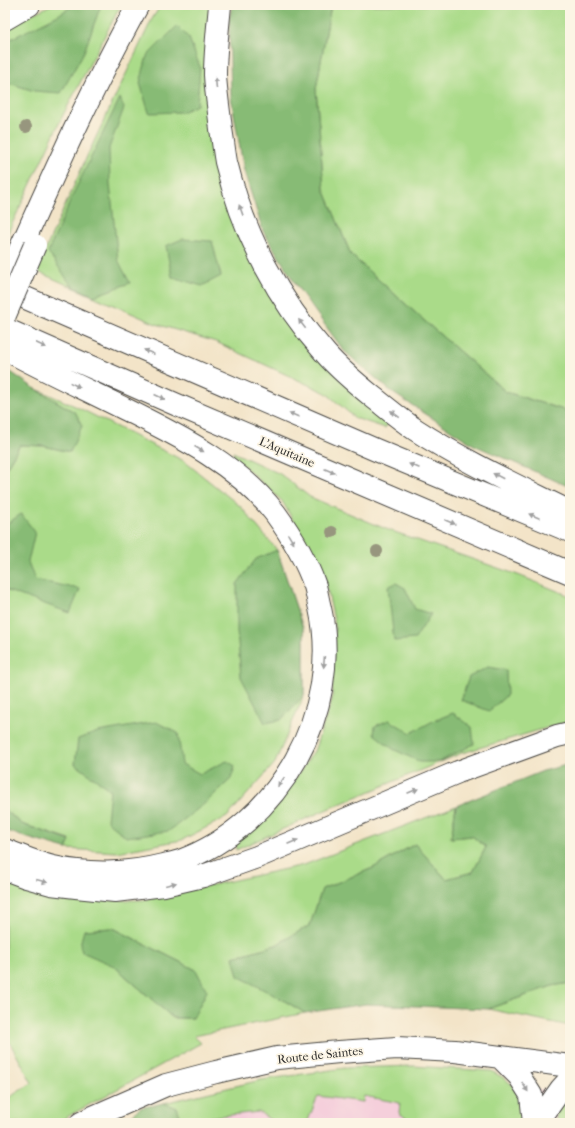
<svg xmlns="http://www.w3.org/2000/svg" width="575" height="1128" viewBox="0 0 575 1128" font-family="'IM FELL French Canon',serif">
  <rect width="100%" height="100%" fill="#fcf5e5"/>
  <filter id="ink" filterUnits="userSpaceOnUse"><feTurbulence type="fractalNoise" baseFrequency=".025" numOctaves="2"/><feDisplacementMap in="SourceGraphic" scale="8" xChannelSelector="R" yChannelSelector="G"/><feConvolveMatrix kernelMatrix="1 2 1 2 8 2 1 2 1" color-interpolation-filters="sRGB"/></filter>
  <filter id="wash" filterUnits="userSpaceOnUse"><feTurbulence type="fractalNoise" baseFrequency=".012" numOctaves="4" result="noise"/><feDisplacementMap in="SourceGraphic" scale="16" xChannelSelector="R" yChannelSelector="G"/><feGaussianBlur stdDeviation="0.9" result="paint"/><feColorMatrix in="noise" values="0 0 0 0 0 0 0 0 0 0 0 0 0 0 0 0 0 1.4 0 .05"/><feComposite in="paint" operator="in"/></filter>
  <g filter="url(#wash)">
    <rect width="100%" height="100%" fill="#f3e4c8"/>
    <path fill="#f5cfdb" d="M327,1083L484,1094L570,1088V1123H149L164,1103Z"/>
    <path fill="#aadb89" stroke="#6a835a" fill-rule="evenodd" d="M50,5H121L62,117L5,239V26L45,8Z
      M161,5H214L206,73L266,288L392,419L385,428L355,418L326,393L216,342L156,324L36,271L88,154L152,19Z
      M331,5H570V412L506,392L429,325L351,255L324,189L316,89Z
      M34,388L75,406L184,461L240,506L277,550L304,631V695L275,763L227,817L182,840L117,852L66,849L70,840L22,824L5,810V470L20,445L44,446L70,452L76,413Z
      M233,452L280,474L310,497L386,529L518,575L570,596V721L462,753L330,808L236,850L237,840L273,811L314,751L332,700L335,625L324,574L282,501L234,457Z
      M456,806L451,838L472,836L486,847L473,872L446,879L415,844L373,868L322,889L310,925L276,945L233,957L283,1000L305,1013L194,1036L201,1043L56,1123H5V1100L32,1083L5,1034V882L65,901L143,900L304,865ZM113,928L196,970L193,1018H173L114,966L85,930Z
      M570,983V1026L488,1009L552,986Z
      M413,1066L491,1071L504,1078L516,1088L524,1111L522,1123H413L399,1113L400,1103L364,1096L363,1102L318,1096L307,1123H275L259,1112L210,1117L205,1123H183L177,1108L164,1103L261,1080L345,1068Z
      M570,1090V1123H554L556,1120V1113Z"/>
    <path fill="#87bb75" stroke="#597350" d="M74,5H101L84,52L61,93L34,91L12,84H5V42L58,15Z
      M232,5H331L316,89L324,189L351,255L429,325L506,392L570,412V487L474,445L393,393L344,351L298,288L263,231L244,171L231,97L229,21Z
      M177,26L189,38L200,67L197,105L182,112L149,113L140,83L147,56Z
      M120,98L124,108L109,148L110,184L118,260L130,283L94,296L71,285L48,252L76,188Z
      M182,239L212,241L221,276L202,286L172,277L166,246Z
      M5,368L34,388L76,413L82,426L70,452L44,446L20,445L5,470Z
      M21,514L35,532L28,562L35,580L80,589L70,613L8,591L5,588V530L8,523Z
      M277,550L304,631V695L281,720L265,723L241,677L237,631V584L256,559Z
      M396,583L405,588L415,609L431,614L415,639L394,641L388,587Z
      M488,667L506,670L507,695L489,711L461,700L469,677Z
      M453,713L472,727L474,744L439,762H420L393,749L374,734L375,726L389,720L411,733L433,721Z
      M156,722L178,733L182,764L200,774L227,761L235,766L231,779L203,805L169,831L126,837L107,821L110,790L75,764L78,739L98,732Z
      M570,764V983L552,986L488,1009L366,1004L305,1013L283,1000L238,976L233,957L276,945L310,925L322,889L373,868L415,844L446,879L473,872L486,847L472,836L451,838L456,806L543,771Z
      M5,810L22,824L70,841L66,849L21,836L5,830Z
      M113,928L196,970L207,991L193,1018H173L114,966L82,952L80,945L84,930Z
      M164,1103L177,1108L183,1123H123L140,1108Z"/>
  </g>
  <g filter="url(#ink)">
    <g fill="none" stroke-linecap="round" stroke-linejoin="round">
      <defs>
        <path id="minor" d="M501,1058L519,1076L531,1095L534,1123
          M81,1123L93,1117L166,1085L216,1072L277,1058L339,1052L397,1048L455,1051L570,1066
          M537,1123L561,1089L570,1079"/>
        <path id="highway" d="M220,5C218,28 215,52 215,75C216,93 219,111 221,129C223,140 224,151 226,162C243,233 278,300 326,354C340,370 357,384 373,397C387,408 401,420 416,430C465,462 518,486 570,512
          M5,19L29,5
          M5,283C47,189 88,95 138,5
          M5,289L376,450L570,531
          M5,329L175,404L570,573
          M5,349C44,370 85,389 125,409C179,436 237,464 275,513C291,535 306,560 315,586C317,593 318,601 320,608C343,711 279,825 180,861C175,863 168,864 163,865C128,874 88,875 53,867C36,863 21,856 5,850
          M5,869L26,877L51,884L76,887L115,891L164,885L203,876L257,857L458,772L557,736L570,733"/>
      </defs>
      <use href="#minor" stroke="#494743" stroke-width="24"/>
      <use href="#highway" stroke="#494743" stroke-width="24"/>
      <use href="#minor" stroke="#fff" stroke-width="22"/>
      <use href="#highway" stroke="#fff" stroke-width="22"/>
      <defs>
        <path id="highway-bridge" d="M5,315L35,245"/>
      </defs>
      <use href="#highway-bridge" stroke="#494743" stroke-width="24" stroke-linecap="butt"/>
      <use href="#highway-bridge" stroke="#fff" stroke-width="22"/>
    </g>
    <g fill="#97967e">
      <circle cx="26" cy="127" r="6"/>
      <circle cx="332" cy="532" r="6"/>
      <circle cx="377" cy="551" r="6"/>
    </g>
    <defs><path id="oneway-solid" d="M-6-.8H1V-3.2L6.5 0L1 3.2V.8H-6Z"/></defs>
    <g fill="#a0a0a0">
      <use href="#oneway-solid" transform="translate(216 83) rotate(-95)"/>
      <use href="#oneway-solid" transform="translate(241 210) rotate(-110)"/>
      <use href="#oneway-solid" transform="translate(302 324) rotate(-127)"/>
      <use href="#oneway-solid" transform="translate(41 345) rotate(24)"/>
      <use href="#oneway-solid" transform="translate(149 352) rotate(-156)"/>
      <use href="#oneway-solid" transform="translate(75 385) rotate(26)"/>
      <use href="#oneway-solid" transform="translate(160 397) rotate(24)"/>
      <use href="#oneway-solid" transform="translate(395 414) rotate(-143)"/>
      <use href="#oneway-solid" transform="translate(294 415) rotate(-157)"/>
      <use href="#oneway-solid" transform="translate(199 449) rotate(30)"/>
      <use href="#oneway-solid" transform="translate(414 466) rotate(-157)"/>
      <use href="#oneway-solid" transform="translate(330 471) rotate(23)"/>
      <use href="#oneway-solid" transform="translate(498 476) rotate(-153)"/>
      <use href="#oneway-solid" transform="translate(534 516) rotate(-157)"/>
      <use href="#oneway-solid" transform="translate(450 522) rotate(23)"/>
      <use href="#oneway-solid" transform="translate(291 539) rotate(58)"/>
      <use href="#oneway-solid" transform="translate(324 662) rotate(94)"/>
      <use href="#oneway-solid" transform="translate(281 782) rotate(125)"/>
      <use href="#oneway-solid" transform="translate(413 791) rotate(-23)"/>
      <use href="#oneway-solid" transform="translate(293 842) rotate(-23)"/>
      <use href="#oneway-solid" transform="translate(42 881) rotate(15)"/>
      <use href="#oneway-solid" transform="translate(171 884) rotate(-14)"/>
      <use href="#oneway-solid" transform="translate(525 1087) rotate(57)"/>
    </g>
  </g>
  <g text-anchor="middle" stroke-width="3.5" stroke-linejoin="round" paint-order="stroke">
    <g font-size="12" fill="#2b2b2b" stroke="#fcf5e5">
      <text transform="translate(287 452) rotate(23)" y="4">L'Aquitaine</text>
      <text transform="translate(320 1055) rotate(-6)" y="4">Route de Saintes</text>
    </g>
  </g>
  <rect width="575" height="1128" fill="none" stroke="#fcf5e5" stroke-width="20"/>
</svg>
